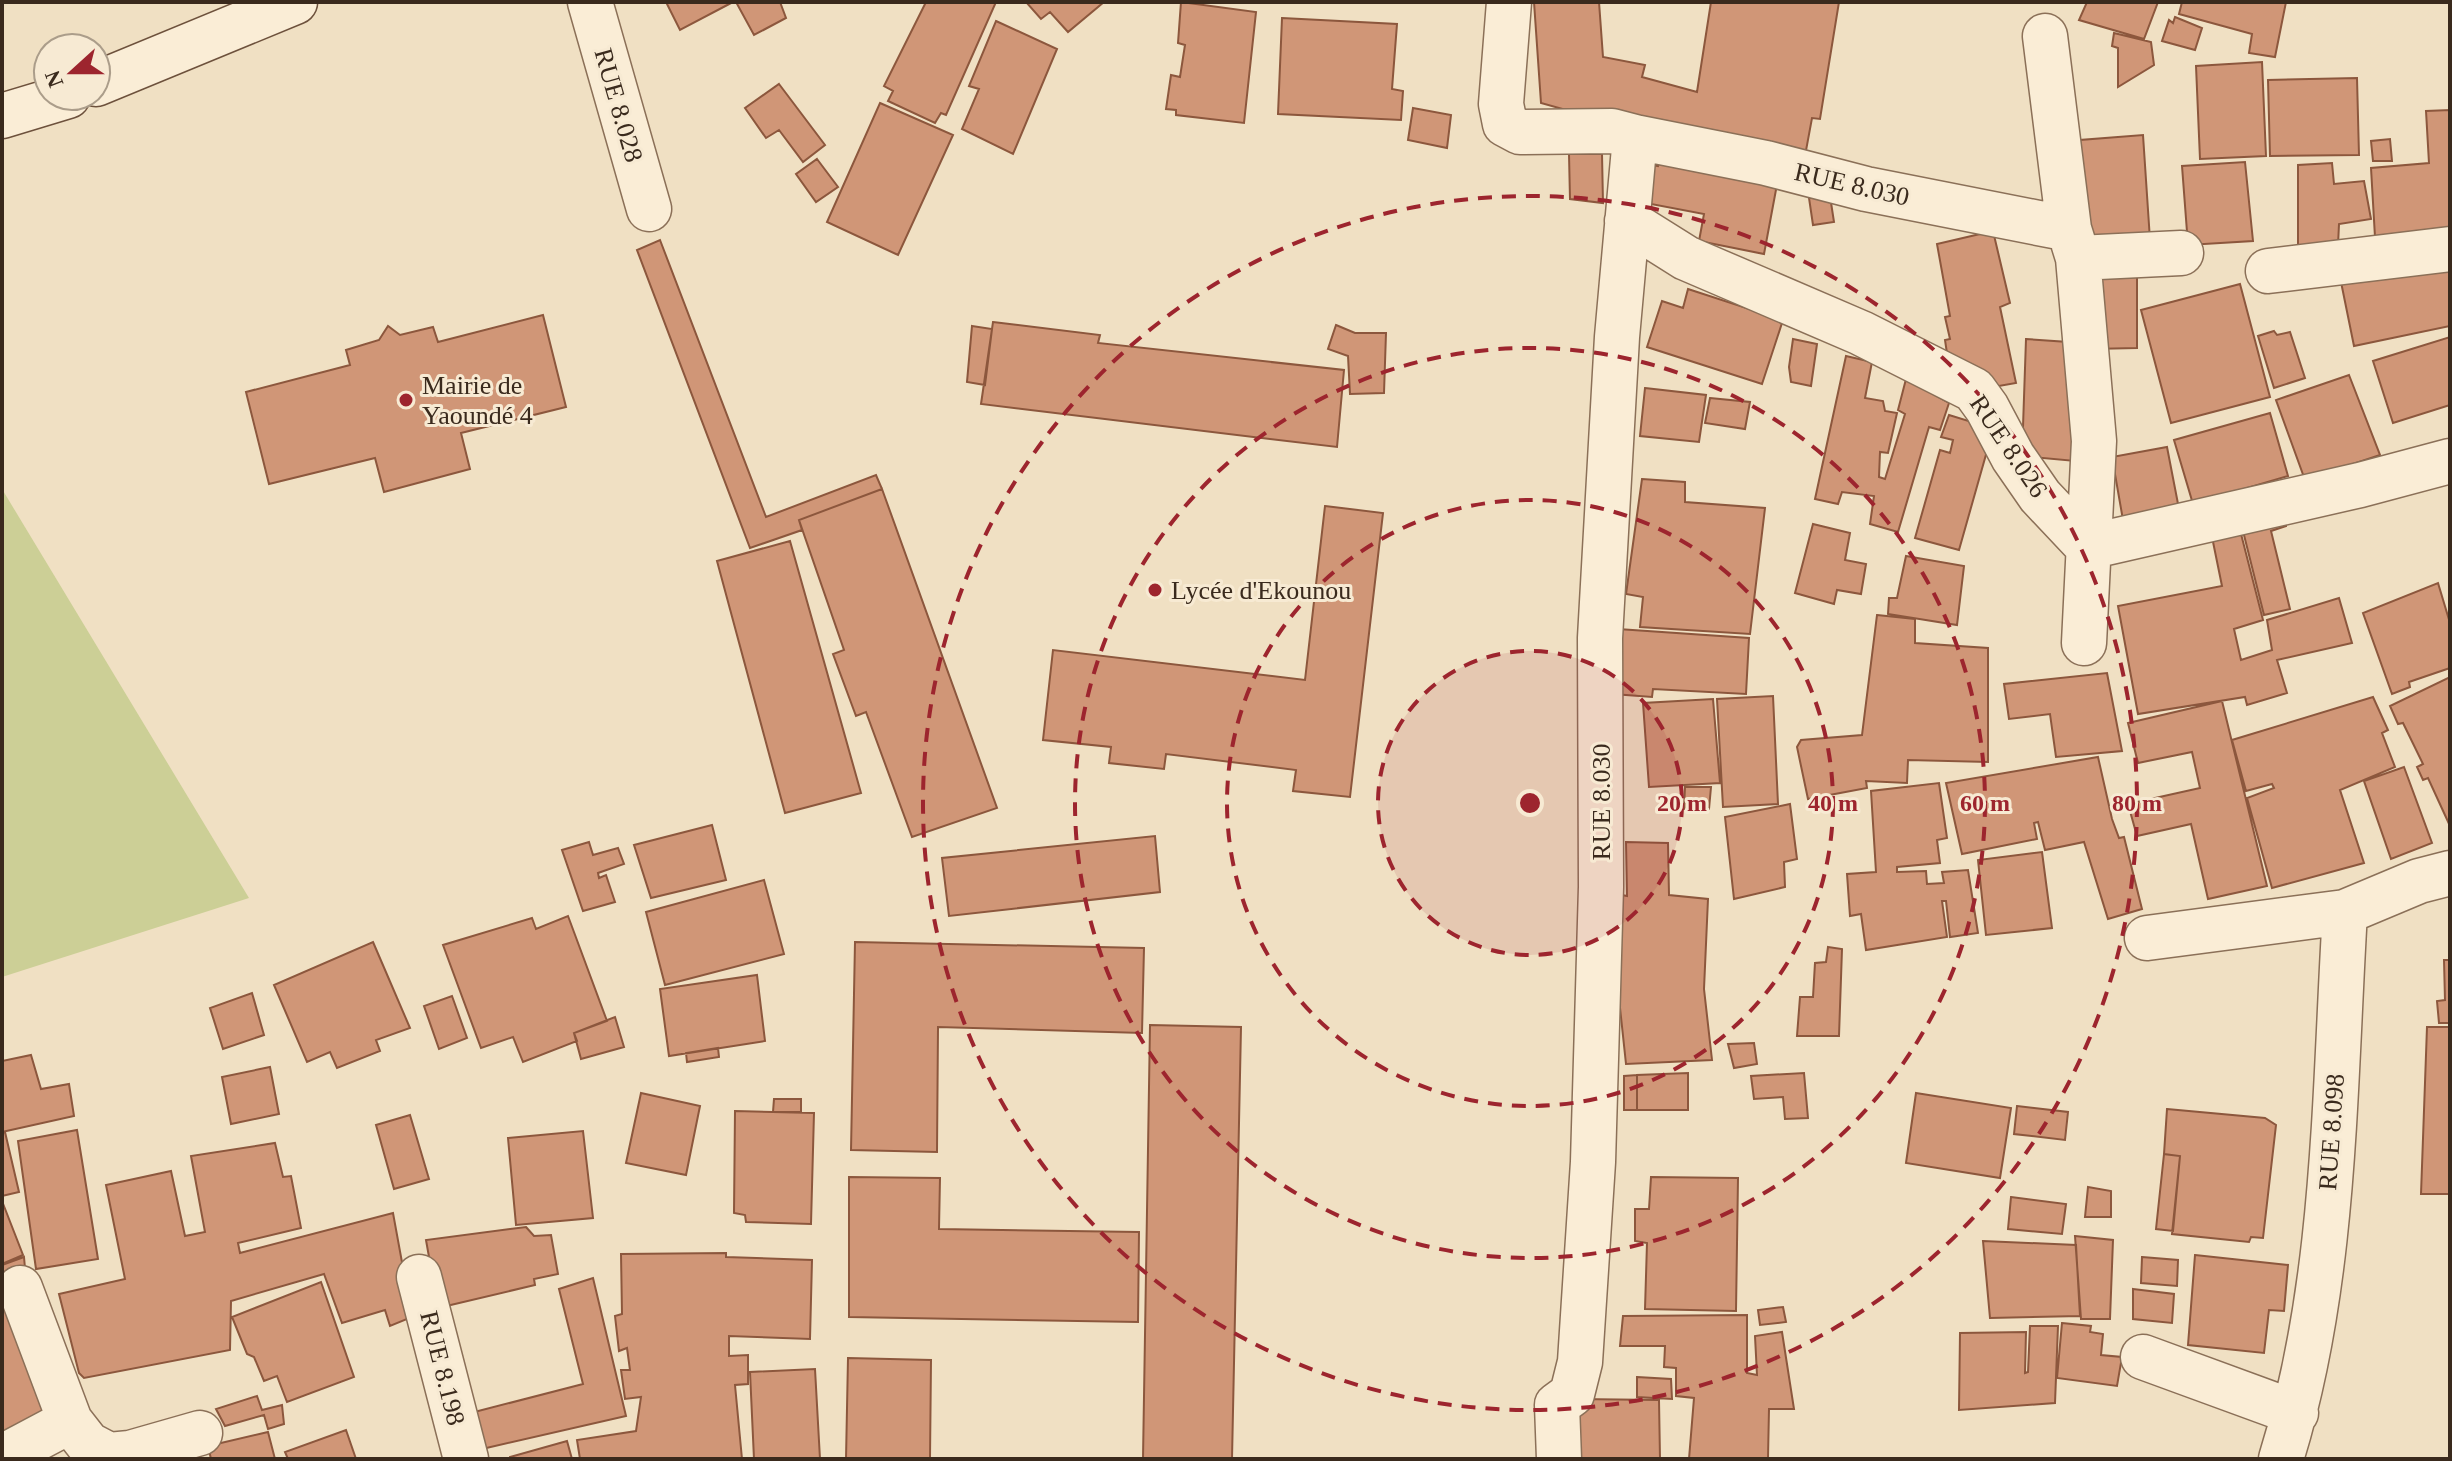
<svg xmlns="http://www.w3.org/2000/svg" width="2452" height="1461" viewBox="0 0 2452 1461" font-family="'Times New Roman',serif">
  <rect width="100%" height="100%" fill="#f0e0c3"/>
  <path fill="#cccf96" d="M2,489L249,898L2,977Z"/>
  <path fill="#d09677" stroke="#8c573d" stroke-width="2" d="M666,2H733L680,30Z
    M736,2H780L786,18L754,35Z
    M926,2H996L946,115L941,113L935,123L888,101L893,91L884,86Z
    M1026,2H1104L1068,32L1050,12L1041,19Z
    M1181,2L1256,12L1244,123L1176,115V110L1166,109L1171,75L1180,77L1185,45L1178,43Z
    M1534,2H1599L1603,57L1645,65L1642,77L1697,92L1711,2H1839L1820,119L1812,118L1805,156L1695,146L1541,103Z
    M2087,2H2158L2144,39L2079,20Z
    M2182,2H2286L2275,57L2249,53L2252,34L2179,14Z
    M2175,17L2202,28L2195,50L2162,41L2169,20L2173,23Z
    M1282,18L1397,24L1392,89L1403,91L1401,120L1278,114Z
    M996,21L1057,49L1013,154L962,129L979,89L969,86Z
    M2114,33L2151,42L2154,65L2118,87V48L2112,46Z
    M2262,62L2266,156L2200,159L2196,66Z
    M2357,78L2359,155L2270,156L2268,80Z
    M779,84L825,145L803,162L779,130L766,138L745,108Z
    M880,103L953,135L898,255L827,222Z
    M1413,108L1451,115L1447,148L1408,140Z
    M2450,110V247L2375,237L2371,168L2429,163L2426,111Z
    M2143,135L2150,240L2088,245L2080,140Z
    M2390,139L2392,161H2373L2371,141Z
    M1569,154H1602L1603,203L1570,199Z
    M817,159L838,187L816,202L796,174Z
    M1660,159L1778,179L1764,254L1699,241L1704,214L1651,204L1652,192L1636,189L1646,164L1658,166Z
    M2245,162L2253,241L2188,245L2182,166Z
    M2332,163L2334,184L2364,181L2371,219L2339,224L2338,246L2298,249V165Z
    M1830,196L1834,222L1813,225L1809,198Z
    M1993,231L2010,303L2000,307L2016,383L1953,394L1945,340L1950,339L1945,317L1950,316L1937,244Z
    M660,240L766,517L876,475L882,489L799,520L802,530L750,548L637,250Z
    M2450,260V326L2354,346L2341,282Z
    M2090,274H2137V348L2091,349Z
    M2240,284L2270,397L2171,423L2141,310Z
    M1688,289L1783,320L1762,384L1647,347L1662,301L1683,308Z
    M543,315L566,407L461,433L470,469L384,492L375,458L269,484L246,392L350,365L346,350L379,340L388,326L400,335L433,327L438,342Z
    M993,322L1100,335L1098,343L1344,370L1337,447L981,404Z
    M1336,325L1355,333H1386L1384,393L1350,394L1348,356L1328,349Z
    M972,326L992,329L985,385L967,382Z
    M2274,331L2277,335L2290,332L2305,378L2274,388L2258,336Z
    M2450,337V405L2393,423L2373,361Z
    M1793,339L1817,344L1811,386L1791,382L1789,367Z
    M2026,339L2068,342L2075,461L2022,456Z
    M1846,356L1872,362L1865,398L1883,401L1885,411L1897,413L1888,453L1880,452L1879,477L1885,479L1905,414L1898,410L1906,379L1949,403L1940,430L1929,427L1898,532L1870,524L1874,496L1842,492L1838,504L1815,499Z
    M2349,375L2380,455L2305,480L2276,400Z
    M1645,388L1706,395L1699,442L1640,436Z
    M1710,398L1750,402L1745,429L1705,423Z
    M2270,413L2288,476L2193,504L2174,440Z
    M1949,415L1972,422L1987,451L1959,550L1915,538L1940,450L1950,453L1953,440L1941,437Z
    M2167,447L2179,509L2123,520L2112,457Z
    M1642,479L1685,482V502L1765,508L1750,634L1640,627L1643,597L1626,594Z
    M882,489L997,808L912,837L866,712L856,716L833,654L844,650L799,520Z
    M1325,506L1383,513L1350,797L1293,791L1296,770L1166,754L1164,769L1109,763L1111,747L1043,740L1053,650L1305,680Z
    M2285,518L2286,526L2271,531L2290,609L2264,615L2242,527Z
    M1813,524L1850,533L1845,560L1866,564L1861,594L1837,590L1834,604L1795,593Z
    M2239,526L2263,620L2234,629L2241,660L2272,650L2267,620L2339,598L2352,643L2277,660L2287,693L2247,705L2245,697L2138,714L2118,606L2222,586L2211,532Z
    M790,541L861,793L785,813L717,561Z
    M1906,556L1964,566L1957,625L1888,614L1889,598H1897Z
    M2438,583L2450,623V668L2409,682L2410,687L2392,694L2363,613Z
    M1877,615L1915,619V643L1988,648V762L1908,760L1907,783L1866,781L1867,788L1808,799L1797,747L1801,740L1862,735Z
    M1618,629L1749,638L1746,694L1653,689L1652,697L1613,694Z
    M2107,673L2122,751L2056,757L2050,714L2009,719L2004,684Z
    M2450,677V826L2428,778L2423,780L2417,767L2423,764L2403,723L2398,724L2390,706Z
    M1773,696L1778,804L1723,807L1717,699Z
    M2373,697L2388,730L2382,733L2395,767L2340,790L2364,863L2272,888L2247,798L2274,788L2272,784L2246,791L2232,740Z
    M1713,699L1720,783L1649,787L1643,703Z
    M2222,701L2267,886L2208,899L2191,824L2137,836L2128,804L2200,788L2192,752L2138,763L2128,723Z
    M2098,757L2112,819L2119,838L2124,837L2142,909L2108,919L2084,842L2045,850L2038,822L2034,823L2037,839L1962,854L1946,783Z
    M2404,767L2432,843L2391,859L2364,781Z
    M1939,783L1947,838L1937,840L1940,863L1897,867V872L1926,871L1927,884L1944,883L1942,872L1968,870L1978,933L1950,937L1946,901H1942L1947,937L1866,950L1861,914L1850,916L1847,874L1876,872L1871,791Z
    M1685,787H1711L1709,809H1684Z
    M1790,804L1797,859L1784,862L1785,887L1734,899L1725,817Z
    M712,825L726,880L651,898L634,845Z
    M1155,836L1160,892L949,916L942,858Z
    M589,842L593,855L618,848L624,864L598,873L599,878L606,875L615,902L583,911L562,850Z
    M1626,842L1668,843L1669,895L1708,899L1704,989L1712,1060L1626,1064L1618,989L1622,895L1627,896Z
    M2042,852L2052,928L1986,935L1978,860Z
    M764,880L784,954L665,985L646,912Z
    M568,916L607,1021L574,1033L577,1041L523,1062L513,1037L481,1048L443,945L532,918L536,929Z
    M373,942L410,1028L376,1040L380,1051L337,1068L330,1052L307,1062L274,985Z
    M855,942L1144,948L1142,1033L938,1027L937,1152L851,1150Z
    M1828,947L1842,949L1839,1036H1797L1800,997H1813L1815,963L1826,962Z
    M2444,960H2450V1023H2439L2437,1001L2445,1000Z
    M757,975L765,1041L669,1056L660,989Z
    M252,993L264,1035L223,1049L210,1008Z
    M452,996L467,1038L439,1049L424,1006Z
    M615,1017L624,1047L581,1059L574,1033Z
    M1150,1025L1241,1027L1232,1459H1143Z
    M2427,1027H2450V1194H2421Z
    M1754,1043L1757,1064L1734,1068L1728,1044Z
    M718,1048L719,1057L687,1062L686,1053Z
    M31,1055L41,1089L69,1084L74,1116L2,1132V1061Z
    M270,1067L279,1114L231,1124L222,1077Z
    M1688,1073V1110H1637V1075Z
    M1804,1073L1808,1118L1785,1119L1783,1097L1754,1099L1751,1076Z
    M1637,1075V1110H1624V1076Z
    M641,1093L700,1106L686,1175L626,1163Z
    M1916,1093L2011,1108L2000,1178L1906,1163Z
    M774,1099H801V1112H773Z
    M2017,1106L2068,1112L2065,1140L2014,1134Z
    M2167,1109L2265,1118L2276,1125L2263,1238L2251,1237L2249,1242L2172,1234L2180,1156L2164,1154Z
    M735,1111L814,1113L811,1224L746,1222L745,1215L734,1213Z
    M410,1115L429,1179L394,1189L376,1125Z
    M77,1130L98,1259L36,1269L18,1141Z
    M583,1131L593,1218L516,1225L508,1138Z
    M5,1132L19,1192L2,1196V1133Z
    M275,1143L283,1177L291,1176L301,1228L238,1243L240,1253L393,1213L412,1317L390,1326L385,1310L342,1323L324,1274L231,1301L230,1350L84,1378L79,1373L59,1294L125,1279L106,1185L171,1171L185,1236L205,1232L191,1156Z
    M2164,1154L2180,1156L2173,1231L2156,1229Z
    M849,1177L940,1178L939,1229L1139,1232L1138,1322L849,1317Z
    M1651,1177L1738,1178L1736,1311L1645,1309L1647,1243L1635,1241V1209H1649Z
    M2088,1187L2111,1191V1217H2085Z
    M2011,1197L2066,1204L2062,1234L2008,1229Z
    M2,1201L23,1255L2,1264Z
    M526,1227L534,1236L551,1235L558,1274L534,1279L535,1285L438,1308L426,1240Z
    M2075,1236L2113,1240L2110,1319H2081Z
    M1983,1241L2076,1245L2080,1316L1990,1318Z
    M726,1253V1257L812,1260L810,1339L729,1336V1356L748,1355V1384L735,1385L742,1459H580L577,1440L636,1431L641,1397L625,1399L621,1370H630L627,1348L619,1351L615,1316L622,1314L621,1254Z
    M2195,1255L2288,1265L2284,1311L2269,1310L2264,1353L2188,1345Z
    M24,1257L25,1268L2,1276V1265Z
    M2142,1257L2178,1260L2177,1286L2141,1283Z
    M593,1278L626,1416L469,1452L459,1416L583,1384L559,1289Z
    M321,1282L354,1377L287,1402L277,1376L264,1381L254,1357L247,1354L232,1317Z
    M2133,1289L2174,1294L2172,1323L2133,1319Z
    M2,1291L51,1410L2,1434Z
    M1783,1307L1786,1322L1760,1325L1758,1310Z
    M1747,1315V1373L1757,1375L1755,1336L1782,1332L1794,1409H1769L1768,1459H1689L1694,1398L1676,1396V1368L1664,1367L1665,1346H1620L1623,1316Z
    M2062,1323L2091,1326L2090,1332L2103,1334L2101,1355L2122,1357L2117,1386L2057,1378Z
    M2030,1326H2058L2055,1403L1959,1410L1960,1333L2026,1332L2025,1373L2028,1372Z
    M848,1358L931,1360L930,1459H846Z
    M815,1369L820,1459H754L750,1372Z
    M1637,1377L1671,1379L1672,1399L1637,1397Z
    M257,1396L262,1410L282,1405L284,1424L268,1429L264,1415L225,1426L216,1409Z
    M1577,1399L1659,1400L1660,1459H1579Z
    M346,1430L356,1459H288L285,1452Z
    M268,1432L275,1459H211L208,1446Z
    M567,1441L572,1459H510V1457Z"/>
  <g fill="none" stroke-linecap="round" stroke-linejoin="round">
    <defs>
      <path id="street" d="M590,2L649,209
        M1509,2L1501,104L1505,124L1520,132L1612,131L1635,137L1617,337L1600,638L1601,887L1593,1162L1580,1362L1572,1394L1557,1405L1559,1459
        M2045,36L2069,229L2078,258L2094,441L2084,643
        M1635,137L1766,163L1866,189L2069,229
        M1627,221L1686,258L1861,333L1974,390L1987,408L2013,457L2040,496L2088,547L2360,485L2450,461
        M2078,258L2181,253
        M2268,271L2450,249
        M2147,938L2345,912
        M419,1277L466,1459
        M20,1288L70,1421L88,1444L109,1455L130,1453L200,1433
        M2143,1357L2296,1413
        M2,1457L70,1421
        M2281,1459C2336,1283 2334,1094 2345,912L2419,881L2450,873"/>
      <path id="secondary" d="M96,84L295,2
        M2,116L68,96"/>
    </defs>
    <use href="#street" stroke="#8b7058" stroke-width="47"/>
    <use href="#secondary" stroke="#6d513c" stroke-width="47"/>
    <use href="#street" stroke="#faedd6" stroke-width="44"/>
    <use href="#secondary" stroke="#faedd6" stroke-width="44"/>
  </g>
  <circle cx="1530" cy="803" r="152" fill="#9d252e" fill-opacity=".12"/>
  <g fill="none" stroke="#9d252e" stroke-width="4" stroke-dasharray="14 10">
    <circle cx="1530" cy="803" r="152"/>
    <circle cx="1530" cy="803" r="303"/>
    <circle cx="1530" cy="803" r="455"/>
    <circle cx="1530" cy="803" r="607"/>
  </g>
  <g fill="#9d252e" stroke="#f7ead3" stroke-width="3">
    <circle cx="406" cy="400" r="8"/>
    <circle cx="1155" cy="590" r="8"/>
  </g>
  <g text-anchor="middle" stroke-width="6" stroke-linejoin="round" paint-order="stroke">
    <g font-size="26" fill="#3a2a1d" stroke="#f7ead3">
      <text transform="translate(619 105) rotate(74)" y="9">RUE 8.028</text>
      <text transform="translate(1852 184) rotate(13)" y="9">RUE 8.030</text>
      <text transform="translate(2009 446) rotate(56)" y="9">RUE 8.026</text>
      <text transform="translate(1601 802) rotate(-90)" y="9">RUE 8.030</text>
      <text transform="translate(2331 1132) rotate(-86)" y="9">RUE 8.098</text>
      <text transform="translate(443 1368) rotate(76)" y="9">RUE 8.198</text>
    </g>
    <g font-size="26" fill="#3a2a1d" stroke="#f7ead3" text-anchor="start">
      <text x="422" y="394">Mairie de<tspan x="422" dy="30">Yaoundé 4</tspan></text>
      <text x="1171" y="599">Lycée d'Ekounou</text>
    </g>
  </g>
  <circle cx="1530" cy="803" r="12" fill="#9d252e" stroke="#f7ead3" stroke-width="4"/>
  <g font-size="24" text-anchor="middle" font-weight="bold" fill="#9d252e" stroke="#f7ead3" stroke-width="6" stroke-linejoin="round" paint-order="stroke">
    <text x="1682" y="811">20 m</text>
    <text x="1833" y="811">40 m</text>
    <text x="1985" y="811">60 m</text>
    <text x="2137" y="811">80 m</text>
  </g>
  <rect width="2452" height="1461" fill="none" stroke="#3a2a1d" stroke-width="8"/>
  <g transform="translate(72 72) rotate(249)"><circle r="38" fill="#f7ead3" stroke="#ab9d8a" stroke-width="2"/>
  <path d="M0-6L14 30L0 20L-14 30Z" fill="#9d252e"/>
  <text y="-12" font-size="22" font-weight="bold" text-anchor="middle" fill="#3a2a1d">N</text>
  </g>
</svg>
